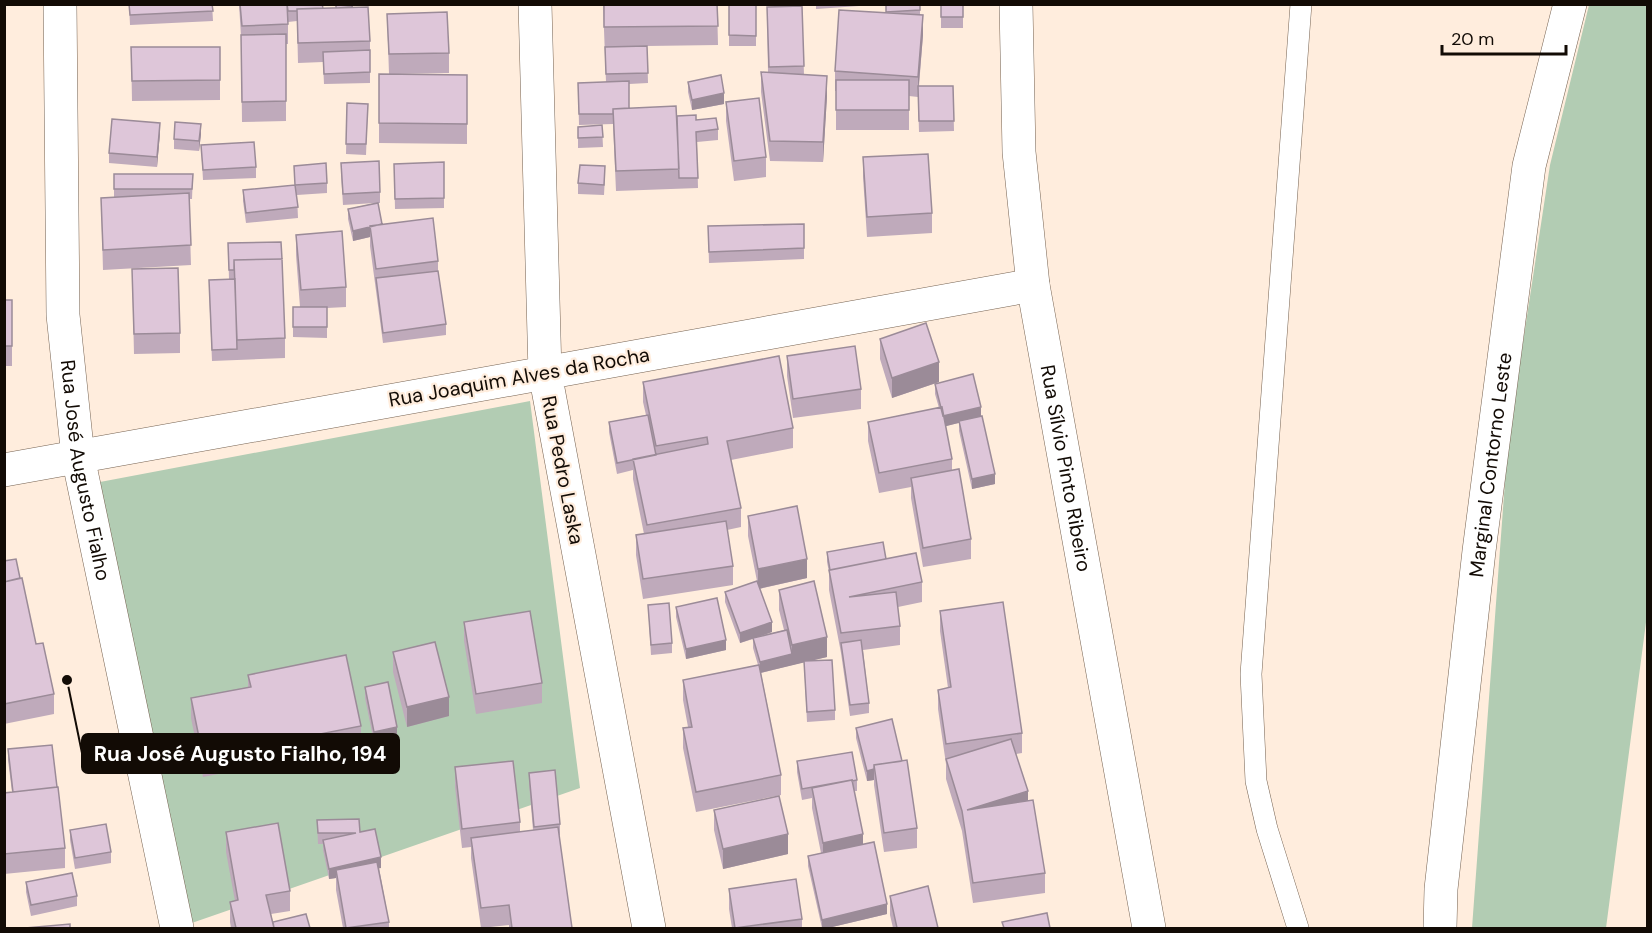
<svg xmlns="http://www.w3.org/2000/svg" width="1652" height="933" viewBox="0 0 1652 933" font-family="'DM Sans',sans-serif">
  <rect width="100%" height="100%" fill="#ffeddd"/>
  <path fill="#b2ccb3" d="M1589,5H1647L1648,607L1606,928H1472L1508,441L1550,165Z
    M530,401L580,788L186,925L100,482Z"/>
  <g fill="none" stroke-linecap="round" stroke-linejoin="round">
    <defs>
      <path id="lane" d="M1298,928L1267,829L1256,781L1251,674L1301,4"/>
      <g id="street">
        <path id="s1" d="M60,4L63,315L78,457L177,928"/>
        <path d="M4,470L545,373L535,4"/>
      </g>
      <g id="secondary">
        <path id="s2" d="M1016,4L1019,152L1033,285L1149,928"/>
        <path d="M649,928L545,373L1033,285"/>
        <path id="s3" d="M1440,928L1441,889L1479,551L1529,166L1570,4"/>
      </g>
    </defs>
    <use href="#lane" stroke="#766352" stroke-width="22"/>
    <use href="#street" stroke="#766352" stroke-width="34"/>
    <use href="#secondary" stroke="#766352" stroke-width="34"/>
    <use href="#lane" stroke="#fff" stroke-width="21"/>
    <use href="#street" stroke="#fff" stroke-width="33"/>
    <use href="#secondary" stroke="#fff" stroke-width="33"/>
  </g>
  <path fill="#bfaabb" d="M129,4H212L213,21L130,25Z
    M239,4H322L323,8L352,7L370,41V83L324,84L323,62L298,63L297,21L288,22V44H286V121L242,122L241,36Z
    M603,4H717L718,45L647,46L648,83L629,84V108L677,116L696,120L718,129V140L697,142L698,188L616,191L613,124L579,125L578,83L606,82Z
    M729,4H756V46H729Z
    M816,4H859V6L816,9Z
    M886,4H920V15L923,35L919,86H953L954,131L919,132L918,97L909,96V130H836V91H835V71L886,13Z
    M941,5H963V28H941Z
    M802,6L804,75L827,96L823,162L770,161L761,92V72L768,73L767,7Z
    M387,14L449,53V73L398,74L467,75V144L379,143V74H389Z
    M131,47H220V100L132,101Z
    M688,82L724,104L692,110L688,92Z
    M726,102L766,157V177L734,181L726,121Z
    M347,103L368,104L366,155L346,154Z
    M602,125L603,147L578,148V127Z
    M160,133L157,167L109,163V153Z
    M201,134L199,151L174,149V139Z
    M201,145L256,167V178L203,180Z
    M863,157L932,213V233L867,237L863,177Z
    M444,162V208L395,209L394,164Z
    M294,166L327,183V193L297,195L298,218L246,223L243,201V190L295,185Z
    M341,173L380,192V203H378L382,225L438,261V271L446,324V335L383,343L370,246V237L353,241L348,219V209L375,203L343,205Z
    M114,174H193L192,199H189L191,265L103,270L101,198L114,197Z
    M605,176L604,195L578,194V183Z
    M804,224V259L709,263L708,226Z
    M296,235L346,287V307L327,308V338L293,337V307H300L296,255Z
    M228,243L285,338V358L212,361L209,290L229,279Z
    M132,269L180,333V353L134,354Z
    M4,300H12V366H4Z
    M880,339L939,382L892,398L880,359Z
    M787,356L861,389V409L793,418L787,376Z
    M643,382L793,428V448L731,460L741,508V527L727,530L733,566V585L643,599L636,555V535L644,534L633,479V470L617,474L609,432V422L646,415L643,402Z
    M935,384L981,416L995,484L972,489L959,431V423L945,426L952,459V471L971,539V559L923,567L911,498V487L879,493L868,441V422L939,408L935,394Z
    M748,516L807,578L759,589L772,632L761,636L784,630L779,610V590L827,657L809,661L835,710V720L807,722L804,662L761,673L781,775V795L696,812L683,748V728L688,727L683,700V680L758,665L753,648V639L740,643L725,602V592L757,581L748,536Z
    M827,552L886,559L922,582V602L898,607L900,626V645L863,650L869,703V713L850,716L841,653L829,590V572L827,562Z
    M4,561L20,578L36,644L54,694V714L4,724Z
    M648,605L672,643V653L651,655Z
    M676,607L726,650L686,659L676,617Z
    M940,611L1022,733V753L1016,754L1045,873V893L973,903L962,831L946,779V764L938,709V690L948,688L940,631Z
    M464,622L542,683V703L476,714L464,641Z
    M393,652L449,716L407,727L393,672Z
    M248,675L361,726V746L203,777L191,718V698L248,687Z
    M365,687L397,738L374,742L365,698Z
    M856,728L917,828V848L884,852L874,785V780L867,781L856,738Z
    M8,749L65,848V868L4,874V793L12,792L8,760Z
    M797,761L857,780V791H854L863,844L887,914L828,928H822L808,866V856L821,853L812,808V798L802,800L797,772Z
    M455,767L520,822V832L533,830L529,783V773L560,824V835H559L572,928H509V925L481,928L471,858V847L462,848L455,787Z
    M714,810L788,854L723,869L714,830Z
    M317,820L360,832L381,868H379L389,922V928H343L336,890V878L329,879L323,850V844H318Z
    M70,830L111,852V863L75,869L70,840Z
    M226,832L290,891V911L271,914L273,922L310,928H231L230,922V902L235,901L226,852Z
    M26,882L77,896V906L31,916L26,892Z
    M729,889L802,919V928H732L729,909Z
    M890,896L938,928H893L890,915Z"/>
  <path fill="#9b8b98" d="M923,15V35L918,94V77Z
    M827,76V96L823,162V142Z
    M724,93V104L692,110V100Z
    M160,123V133L157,167V157Z
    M201,124V134L199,151V141Z
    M370,227V237L353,241V231Z
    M939,362V382L892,398V378Z
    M981,407V417L943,427V416Z
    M995,474V484L972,489V479Z
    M807,559V578L758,589V569Z
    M772,622V632L740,643V633Z
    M827,637V657L760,673V662L792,654V645Z
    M726,640V650L686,659V649Z
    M449,697V716L407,727V707Z
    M397,727V738L374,742V732Z
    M874,769V780L867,781V771Z
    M1028,791V811L967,810Z
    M788,834V854L723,869V849Z
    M863,834V854L823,862V843Z
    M381,857V868L337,877L336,870V878L329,879V869Z
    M887,904V914L828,928H822V920Z"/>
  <path fill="#dec6d9" stroke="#9b8b98" stroke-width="1.5" d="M129,4H212L213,11L130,15Z
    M240,4H287L288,24L242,26Z
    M287,4H322L323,8L297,9V11H288Z
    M336,4H352V7L336,8Z
    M604,4H717L718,26L604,27Z
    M729,4H756V36L729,35Z
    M886,4H920V10L886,12Z
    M941,5H963V17H941Z
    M802,6L804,66L769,67L767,7Z
    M368,7L370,41L298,43L297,9Z
    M839,10L923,15L918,77L835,71Z
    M447,12L449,53L389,54L387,14Z
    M286,34V101L242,102L241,35Z
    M647,46L648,73L606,74L605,47Z
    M131,47H220V80L132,81Z
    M370,50V72L324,74L323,52Z
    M761,72L827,76L823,142L770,141Z
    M379,74L467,75V124L379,123Z
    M721,75L724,93L692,100L688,82Z
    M836,80H909V110H836Z
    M629,81V108L613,109V114H579L578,83Z
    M918,86H953L954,121H919Z
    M759,98L766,157L734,161L726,102Z
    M347,103L368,104L366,144H346Z
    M676,106L679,169L616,171L613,109Z
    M696,115V120L716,118L718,129L696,132L698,178H679L677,116Z
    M112,119L160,123L157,157L109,153Z
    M175,122L201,124L199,141L174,139Z
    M602,125L603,137L578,138V127Z
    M254,142L256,167L203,170L201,145Z
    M928,154L932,213L867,217L863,157Z
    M379,161L380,192L343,194L341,163Z
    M444,162V198L395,199L394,164Z
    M326,163L327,183L295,185L294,166Z
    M580,165L605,166L604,185L578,183Z
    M114,174H193L192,189H114Z
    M295,185L298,207L246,213L243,190Z
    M189,193L191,245L103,250L101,198Z
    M378,203L382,224L353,231L348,209Z
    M433,218L438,261L376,269L370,226Z
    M804,224V248L709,252L708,226Z
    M342,231L346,287L301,290L296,235Z
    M281,242L282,259L234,260V270H229L228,243Z
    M282,259L285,338L237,340L234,260Z
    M178,268L180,333L134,334L132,269Z
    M438,271L446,324L383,333L376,278Z
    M235,279L237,349L212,350L209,280Z
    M4,300H12V346H4Z
    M293,307H327V327H293Z
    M926,323L939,362L892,378L880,339Z
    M855,346L861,389L793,399L787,356Z
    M779,356L793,428L727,441L741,508L647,525L633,459L708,444L707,437L656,446L643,382Z
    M973,374L981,407L943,416L935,384Z
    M942,407L952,459L879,473L868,422Z
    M648,415L656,455L617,463L609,422Z
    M982,416L995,474L972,479L959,421Z
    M959,469L971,539L923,548L911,478Z
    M797,506L807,559L758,569L748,516Z
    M726,521L733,566L643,579L636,535Z
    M883,542L886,559L830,570L827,552Z
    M916,553L922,582L849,597L896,592L900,626L841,633L829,570Z
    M16,559L20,578L4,582V561Z
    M22,578L36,644L43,643L54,694L4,704V582Z
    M757,581L772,622L740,633L725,592Z
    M814,581L827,637L792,645L779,590Z
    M717,598L726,640L686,649L676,607Z
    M1003,602L1022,733L946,744L938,690L951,687L940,611Z
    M669,603L672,643L651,645L648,605Z
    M530,611L542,683L476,694L464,622Z
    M787,630L792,654L760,662L753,638Z
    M861,640L869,703L850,705L841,643Z
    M435,642L449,697L407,707L393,652Z
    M346,655L361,726L203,757L191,698L251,687L248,675Z
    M832,660L835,710L807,712L804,661Z
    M759,665L781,775L696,792L683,728L692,727L683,680Z
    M388,682L397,727L374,732L365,687Z
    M892,719L902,761L874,765V769L867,771L856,728Z
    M1011,739L1028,791L967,810L1033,800L1045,873L973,883L962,811L946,759Z
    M52,745L57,787L13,792L8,749Z
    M852,752L857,780L852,781V780L802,789L797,761Z
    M907,760L917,828L884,833L874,765Z
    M513,761L520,822L462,829L455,767Z
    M555,770L560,824L534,827L529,773Z
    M852,780L863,834L823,843L812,788Z
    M58,787L65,848L4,854V793Z
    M779,796L788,834L723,849L714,810Z
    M359,819L360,832L375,829L381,857L329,869L323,840L356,833H318L317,820Z
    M278,823L290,891L266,895L274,928H236L230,902L238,900L226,832Z
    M106,824L111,852L75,858L70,830Z
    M558,827L572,928H512L509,905L481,908L471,838Z
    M874,842L887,904L822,920L808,856Z
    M377,862L389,922L346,928L336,870Z
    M72,873L77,896L31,905L26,882Z
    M796,879L802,919L735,928L729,889Z
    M928,886L938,928H897L890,896Z
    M1047,913L1050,928H1004L1002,922Z
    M306,914L310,928H274L273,922Z
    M70,924V928H25Z"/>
  <g text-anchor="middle" stroke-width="4.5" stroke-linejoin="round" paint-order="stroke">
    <g font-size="20" fill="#120b05" stroke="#ffeddd">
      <text transform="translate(519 377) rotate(-10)" y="7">Rua Joaquim Alves da Rocha</text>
      <text dy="7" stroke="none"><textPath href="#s3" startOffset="466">Marginal Contorno Leste</textPath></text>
      <text dy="7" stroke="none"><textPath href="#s2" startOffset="468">Rua Sílvio Pinto Ribeiro</textPath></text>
      <text dy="7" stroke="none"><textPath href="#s1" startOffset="468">Rua José Augusto Fialho</textPath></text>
      <text transform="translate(563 470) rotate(79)" y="7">Rua Pedro Laska</text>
    </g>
  </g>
  <path fill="none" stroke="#120b05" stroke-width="2" d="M67 680L82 753"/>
  <circle fill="#120b05" stroke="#ffeddd" stroke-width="2" cx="67" cy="680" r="6"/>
  <rect fill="#120b05" stroke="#120b05" stroke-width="2" x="82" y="734" width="317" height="39" rx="6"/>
  <g font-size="21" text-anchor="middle" font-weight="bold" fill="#fff">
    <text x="240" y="761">Rua José Augusto Fialho, 194</text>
  </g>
  <rect width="1652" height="933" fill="none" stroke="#120b05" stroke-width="12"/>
  <path d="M1442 45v9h124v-9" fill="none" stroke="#120b05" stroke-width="3"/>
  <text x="1451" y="45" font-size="18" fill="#120b05" stroke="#ffeddd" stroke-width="4.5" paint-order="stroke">20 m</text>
</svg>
